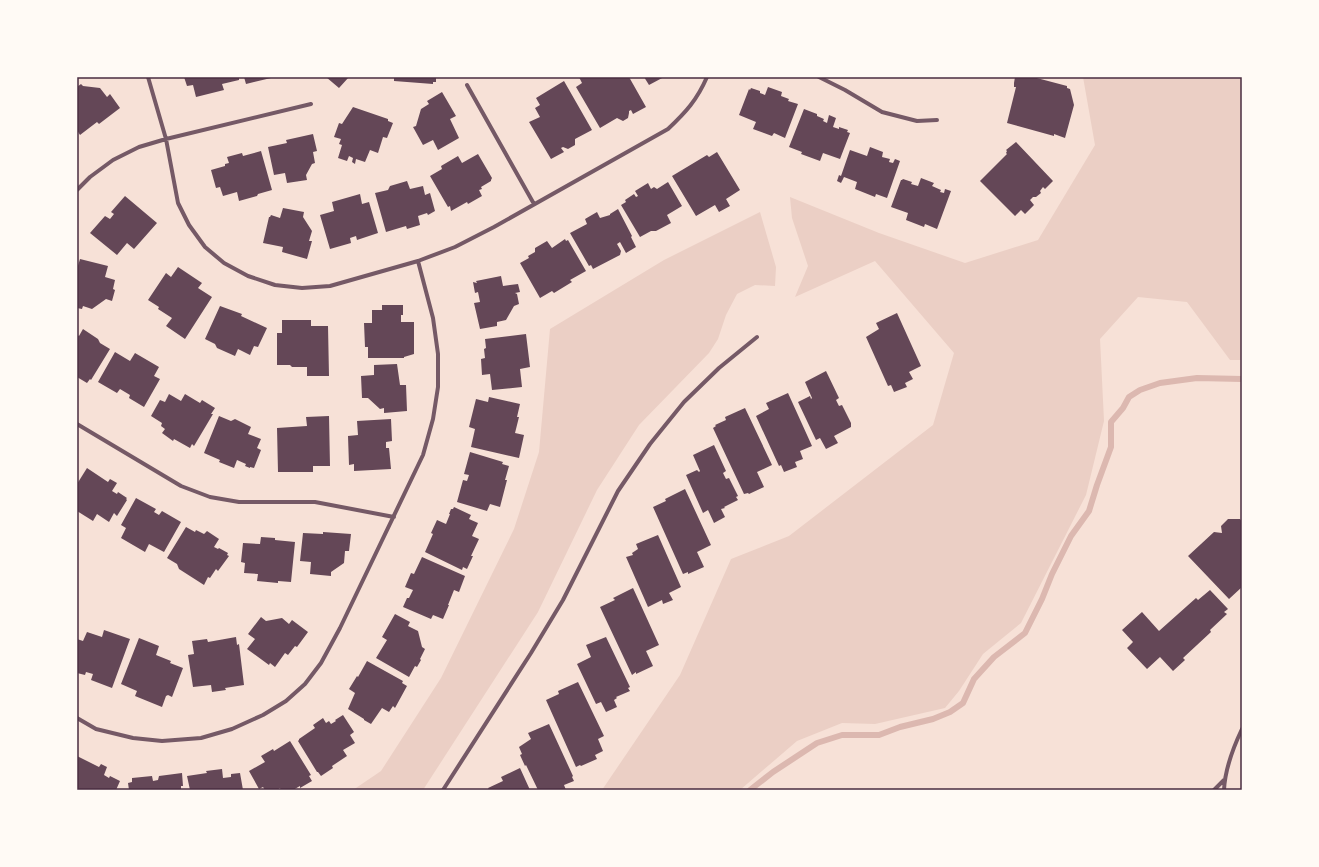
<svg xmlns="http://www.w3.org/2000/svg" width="1319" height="867" viewBox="0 0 1319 867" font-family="Barlow,sans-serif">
  <rect width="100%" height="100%" fill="#f7e1d7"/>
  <path fill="#ebcfc5" d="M1083,77H1242V360H1230L1187,302L1138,297L1100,339L1104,421L1086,495L1021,623L983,654L959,691L945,708L875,724L842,723L797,741L740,790H602L680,675L731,559L789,536L933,425L954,353L875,261L795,297L808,266L792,218L790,197L879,233L965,263L1038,240L1095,145Z
    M760,212L776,267L775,286L755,285L737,294L726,315L718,339L709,353L639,425L597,490L538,612L423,790H353L381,771L441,678L514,529L539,452L550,329L664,260Z"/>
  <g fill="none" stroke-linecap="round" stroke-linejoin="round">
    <path stroke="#dcb8b0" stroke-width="6" d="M750,790L773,772L817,743L842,735H879L900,727L933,719L950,712L963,703L974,679L994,657L1025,633L1042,599L1052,574L1071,536L1089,511L1097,485L1111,447V422L1123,408L1129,397L1140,390L1160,383L1197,378L1242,379"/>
  </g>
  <path fill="#644757" d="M184,77H239V80L222,84L224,90L196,97L193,85L187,86Z
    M244,77H271V78L246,84Z
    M326,77H349L339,88Z
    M394,77H436V82H433V84L394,81Z
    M579,77H629L646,107L633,114L631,110L629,111V113L628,118L623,121L617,118L600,128L576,87L582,83Z
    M644,77H664L649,85Z
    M1015,77H1033L1067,86V88L1070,89L1074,105L1065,138L1054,134V136L1007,123L1016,87H1014V83Z
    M564,81L592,130L575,139V145L568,149L563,147L561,148L564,152L551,159L529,122L540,117L535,108L540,105L536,98Z
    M81,84L83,86L100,88L107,97L110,94L120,108L99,124L97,122L80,135L77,130V87Z
    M768,87L782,92L781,96L789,99L788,101L798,104L785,138L774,133L772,136L753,129L756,122L739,115L749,89L750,90L751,88L760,91V93L765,95Z
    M442,92L456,116L450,119L459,138L438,150L433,140L423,145L413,127L416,126L421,109L429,104L427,101Z
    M353,107L388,119V121L393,123L387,138L383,137L378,153L370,150L365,162L356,159L355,164L352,162L353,158L349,156L347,161L338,158L342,145L339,144L341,139L334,137L339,123L342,124Z
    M804,109L817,114V116L824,119L823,121L827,123L829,115L836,118L833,127L839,129V127L848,130L847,132L850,133L840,159L823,153L820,161L801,154L802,152L789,147Z
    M313,134L317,151L313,152L315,163L312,164L306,175L307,180L287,183L285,173L274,175L268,147L287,143L286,140Z
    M1016,142L1053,181L1045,189L1043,187L1040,191L1041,193L1036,197H1033L1030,200L1034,205L1025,214L1021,210L1015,216L980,181L1007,154L1006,153L1007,151L1006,150Z
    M870,147L883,152L882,157L890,159L889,162L893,163L895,159L900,161L887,198L876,194L875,197L855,189L857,182L844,177L841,183L837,181L839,175L841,176L850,150L867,156Z
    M261,151L272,190L258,194L257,196L239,201L237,192L223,196L220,187L216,188L211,170L225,166V164L229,163L227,157L242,153L243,156Z
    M717,152L740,190L726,199L730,206L719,212L715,205L696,216L672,176L707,155L709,157Z
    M478,154L492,178L491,180V181L481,187L482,189L479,190L482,196L468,204L467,202L451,211L450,206L448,207L430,176L442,169L441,166L458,156L462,163Z
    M921,178L934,183L932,186L941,190L940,192L944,193L945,189L951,191L937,229L925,224L924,227L906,220L908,213L891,207L901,180H902L903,179L912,182L911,184L918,186Z
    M407,181L410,189L423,186L425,195L430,193L435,211L428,215L427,213L418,216L420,225L407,229L406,226L386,232L375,193L388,190L390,186Z
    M668,182L682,206L667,215L671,223L656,231H651L640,237L621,205L626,202L625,200L634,194L636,197L638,196L635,191L648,183L651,189L654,187L657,189Z
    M360,194L362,204L369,202L378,233L357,240L356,236L350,238L351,243L330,249L320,215L334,211L332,202Z
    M125,196L157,223L134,249L127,243L117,255L90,233L105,216L110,219L114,214L111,212Z
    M283,208L304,212L303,217L312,231L309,241H312L307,259L282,252L283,247L263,243L269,217H270L271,215L280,218Z
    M618,209L632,236L631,237L636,247L626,253L620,242L617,244L621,251L620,255L593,269L591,265L589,266L570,233L587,224L585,219L597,212L600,218L610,215V214Z
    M565,239L566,241L568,240L586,271L570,280L572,282L554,293L552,291L540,298L520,263L529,258L528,256L535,252V248L547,241L552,248Z
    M80,259L108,266L105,277L115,280L113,289L115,290L112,301L106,299L92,309L83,306L82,309L77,308V269Z
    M178,267L202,283L198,288L212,297L185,339L166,326L172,318L158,309L159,307L148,300L166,273L171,277Z
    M501,276L503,286L518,284L520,292L515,293L517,294L519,304L514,306L506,320L497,322V326L480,329L474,303L480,302L478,292L475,293L473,282L477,283L476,281Z
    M382,305H403V315H401V322H414V354L404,357V358H368V347H365L364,323H372V310H382Z
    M220,306L242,314L241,316L267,328L258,347L254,346L250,355L238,349L235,356L217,348L215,344L205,339Z
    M897,313L921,366L909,372L913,379L905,383L907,387L894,392L891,385L888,386L866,337L879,329L876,323Z
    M282,320H311V326H328L329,376H307V367H292L290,365H277V333H282Z
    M83,329L98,339L100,343L110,349L91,380L90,379L87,383L77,377V335L79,336Z
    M526,334L530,367L520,369L522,387L492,390L490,374L482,375L481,359L485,358L484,349L486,348L485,339Z
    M115,352L130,361L135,353L159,367L154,376L160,379L144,407L129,398L130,395L120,389L117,393L98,382Z
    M397,364L400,385H406L407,411L384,413V408L380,409L368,398H362L361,376L374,375V365Z
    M826,371L839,398L836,400L839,406L842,405L851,423V427L834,436L838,443L826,449L820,438L816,440L798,402L810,396L811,399L812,398L805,382Z
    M788,393L812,446L800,451L803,459L795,462L797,467L784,472L781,465L779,466L756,416L769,409L766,403Z
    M169,394L181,401L185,394L200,403L202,400L215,408L211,414H213L194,446L192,444L190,448L174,439L173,441L162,433L165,429L161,426L162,423L151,416L160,400L165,402Z
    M489,397L520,404L517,417H519L515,433L524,435L519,458L471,447L475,429L469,427L476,399L488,402Z
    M745,408L772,465L757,472L764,487L749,494L748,493L744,494L713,428L716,426L715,425L726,420L725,417Z
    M219,416L231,421L235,419L251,427L248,434L261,439L257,448L261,450L254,468L250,467V468L245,466L246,464L237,460L234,468L219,462L220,460L204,453Z
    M329,416L330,466H313V472H278L277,428L307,426L306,417Z
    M391,419L392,441L386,442V448H389L391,469L354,471V464L349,465L348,436L358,435L357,421Z
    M714,445L726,471L723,473L726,479L729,478L738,496L736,497L738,500L724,507L725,508L721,509L725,517L714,523L708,510L703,513L686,475L697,470L699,472L700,471L693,455Z
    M470,452L503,462L502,464L509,466L505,480H507L500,507L490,504L487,511L457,502L463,480L467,481L469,475L464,474Z
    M87,468L108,482L110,479L117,483L112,491L117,494L118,492L127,498L126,499L127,500L117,516L114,513L109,522L97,514L93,521L77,511V484Z
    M685,489L711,545L697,552L704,567L688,574V572L683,574L653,507L666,501L665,499Z
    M136,498L156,509L154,512L159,515L162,511L181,522L164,552L149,544L145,552L121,538L126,528L121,525Z
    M454,507L471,515L469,519L478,523L472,536L479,539L471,556H473L467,569L463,567L462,570L425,552L433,534L431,533L437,520L446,524L450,514H449L451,509H453Z
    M1228,519H1240L1242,522V587L1229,599L1188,556L1214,532L1222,533L1221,526Z
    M186,527L195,532L196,530L204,534L207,531L219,539L214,547L218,549L219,548L228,553L227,555L229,556L218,571L216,569L210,578L208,577L204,585L179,569L177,564L167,558Z
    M323,532L351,534L349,551H345L344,563L331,572V576L310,574L311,562L300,561L303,533L323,534Z
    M658,535L681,587L669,593L673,600L663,604L662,600L648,607L626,557L633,555L632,553L638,549L636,544Z
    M261,537L275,538V540L295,542L291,582L278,581V583L257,581L258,574L244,573L245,563L241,562L243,543L260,544Z
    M422,557L465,576L459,592L454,590L448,605H449L443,619L433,615L431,619L403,607L407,598H409L413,590L405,587L411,573L414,574Z
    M633,588L659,645L646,651L653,666L636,674V672L632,675L600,607L615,600L613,598Z
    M1210,590L1228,609L1224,612L1227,614L1210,630L1211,632L1183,658L1185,660L1173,671L1160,657L1147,669L1127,648L1133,642L1122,630L1142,612L1159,631L1196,598L1198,600Z
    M395,614L410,622L408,626L418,631L422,647L425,649L420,659L421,660L417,667L415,666L409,677L376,658L387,640L382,637Z
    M261,617L266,621L282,618L289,624L292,620L308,632L297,647L295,646L288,655L285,653L275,667L270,663L269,665L247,649L255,639L248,634Z
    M104,630L130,639L112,688L91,680L93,674L86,672L85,675L77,673V639L83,641L87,632L102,637Z
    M236,637L237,645L239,644L244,685L225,688L226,690L212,692L211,685L193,687L188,655L194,654L192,641L207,639L208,642Z
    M606,637L630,687L628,688L630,691L616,697L617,698L614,700L617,707L606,712L601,702L596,704L577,664L591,657L586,645Z
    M139,638L159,646L156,655L171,661L170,663L183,668L172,697L168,695L166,696L162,707L135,696L137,691L121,684Z
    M367,661L403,681L402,683L407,686L395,708L393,706L389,712L382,708L371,724L364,720V719L348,709L355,693L349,689L357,676L358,677Z
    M578,682L604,736L598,739L603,751L595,755L597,759L581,766L580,765L576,767L546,700L559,694L558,691Z
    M343,715L354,732L350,735L355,743L343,750L347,756L332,766L333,768L321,776L318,772H317L298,741L299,740V739L315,728L313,725L323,718L326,723L329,721L331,724L336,721L335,720Z
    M549,724L573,776L572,777L574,781L564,785L566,790H538L526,765L525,766L520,755L522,754L519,747L531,739L528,733Z
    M290,741L311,775L309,776L312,781L300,788V786L293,790H281L280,788L277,790H265L263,787L259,789L249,771L265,762L261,756L273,749L274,751Z
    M77,756L99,767L101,764L107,767L104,775L109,778L110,776L120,781L116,790H77Z
    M520,768L530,790H489L488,788L503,781L501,777Z
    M222,769L223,778L231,777V774L240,773L243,790H190L187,776L207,773L206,771Z
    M182,773L183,786H181V790H129L128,783L132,782V778L152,776L153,781L158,780L159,776Z"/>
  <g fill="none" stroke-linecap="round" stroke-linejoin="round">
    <path stroke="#755966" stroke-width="4" d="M148,77L166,139L178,203L189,225L205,247L224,263L248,276L275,285L302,288L330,286L418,261L455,247L494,227L668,129C686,112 697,100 707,77
      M819,77L845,90L882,112L917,121L937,120
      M467,85L534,204
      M77,190L90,177L113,160L139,147L166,139L311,104
      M77,424L181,486L210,497L239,502H315L394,517
      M77,718L96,729L133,738L162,741L201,738L232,729L263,715L286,701L305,684L321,663L340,628L423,455L433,419L438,387V354L433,318L418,261
      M443,790L531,653L563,600L618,491L650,444L684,402L719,368L757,337
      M1214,790L1224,780
      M1224,790C1225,769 1233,748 1242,729"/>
  </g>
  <rect width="1319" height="867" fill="none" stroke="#fffaf5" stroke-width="156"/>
  <rect x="78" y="78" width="1163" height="711" fill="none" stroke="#4a2c40" stroke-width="1.5"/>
</svg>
